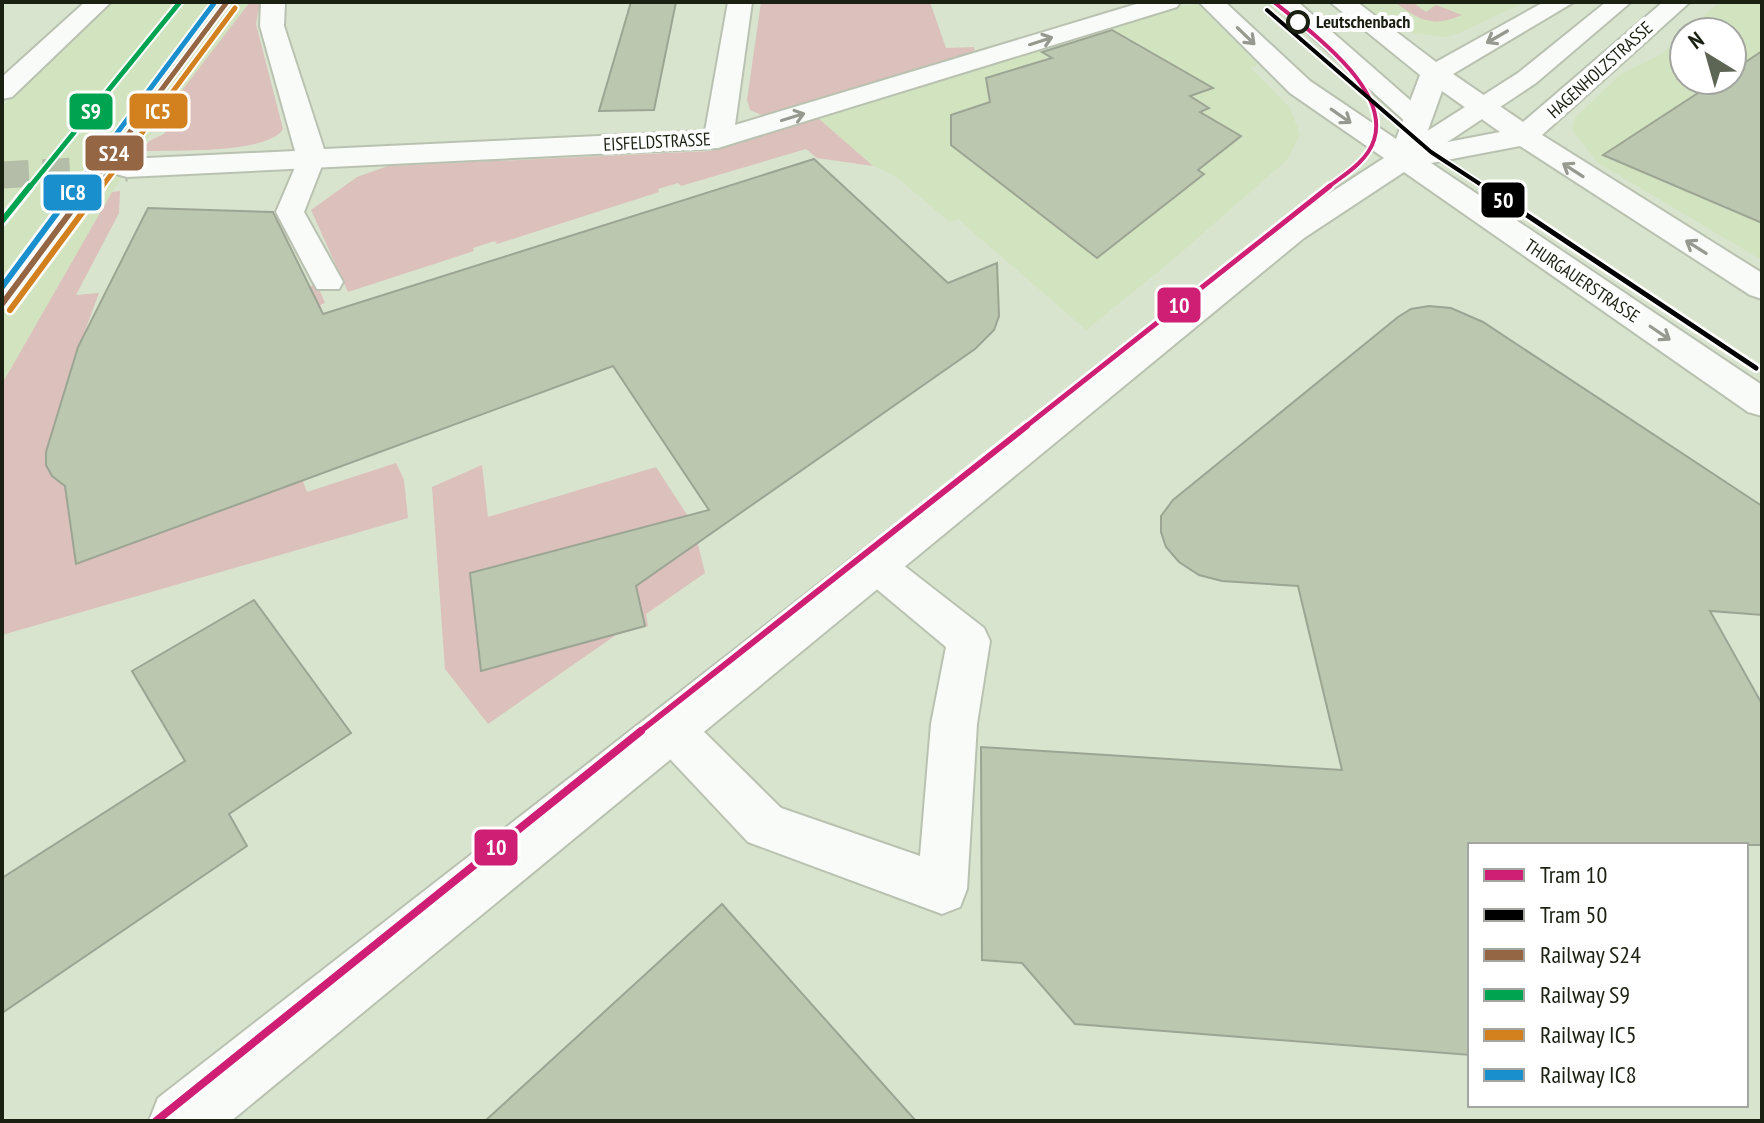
<svg xmlns="http://www.w3.org/2000/svg" width="1764" height="1123" viewBox="0 0 1764 1123" font-family="'PT Sans Narrow',sans-serif">
  <rect width="100%" height="100%" fill="#d9e4ce"/>
  <path fill="#d2e3bf" d="M111,2H250L173,102L112,192L2,384V107Z
    M1359,2H1525L1457,34L1443,37L1413,33L1386,22Z
    M1719,2H1762V260L1598,163L1572,130L1575,118L1621,74L1660,55L1684,34V80H1732V32H1686Z
    M1197,4L1258,65L1250,67L1290,108L1300,134L1287,160L1169,263L1086,330L958,219L950,222L895,176L873,166L818,118L1106,27L1170,7Z"/>
  <path fill="#dbc0bb" d="M250,2H260L256,24L283,129C269,154 171,150 142,151L149,141L164,134L181,110L173,102Z
    M761,2H930L946,48L974,47L975,53L764,116L750,110L747,100Z
    M1395,2H1412L1426,12L1436,5L1462,15C1433,28 1418,20 1395,2Z
    M818,118L873,166L817,158L806,149L681,186L678,183L658,189L659,192L497,244L495,241L473,248L474,251L348,292L311,210L357,177L388,166L710,151Z
    M120,191L119,213L76,295L99,293L82,339L257,303L317,284L325,303L320,305L348,376L58,424C43,449 42,468 65,486L76,563L303,481L307,492L396,463L404,480L408,518L2,635V384L112,192Z
    M482,465L488,517L656,467L693,524L705,573L646,614L648,626L616,635L488,724L445,669L432,487Z"/>
  <path fill="#bcc7af" stroke="#9ca594" stroke-width="2" d="M631,2H676L654,110L599,111Z
    M1112,30L1213,88L1190,96L1209,108L1200,112L1241,136L1198,170L1204,174L1097,258L951,145V115L990,102L986,78L1052,58L1042,52Z
    M1762,51V223L1603,155L1718,80H1732V71Z
    M814,159L948,283L997,263L999,316L994,330L975,349L636,586L645,626L481,671L470,573L709,510L613,366L76,564L65,486L52,476L46,465V452L78,347L148,208L273,212L323,314Z
    M1429,306L1451,308L1483,322L1762,506V615L1710,611L1762,704V845H1470V1055L1075,1024L1022,963L982,960L981,747L1342,770L1298,586L1222,581L1199,575L1179,562L1166,547L1161,532V516L1173,500L1398,317L1411,309Z
    M254,600L351,733L229,814L247,846L2,1013V878L185,761L132,671Z
    M722,904L916,1121H485L649,971Z"/>
  <g fill="none" stroke-linecap="round" stroke-linejoin="round">
    <path stroke="#b3bda8" stroke-width="27" stroke-dasharray="27 14" stroke-linecap="butt" d="M2,175L127,168"/>
    <defs>
      <path id="lane" d="M1274,2H1298L1426,114L1430,119L1426,124H1408Z
        M1606,2H1631L1536,83L1413,165H1393L1390,159L1393,153L1518,73Z
        M312,150L322,152L325,158L304,212L343,282L339,289H317L313,282L276,212L299,158L302,152Z
        M875,549L889,554L984,628L990,641L977,724L967,889L960,907L942,914L748,842L654,742L647,728L654,714L670,708L686,714L781,808L920,856L931,724L946,647L861,576L855,565L861,554Z"/>
      <path id="street" d="M85,2H111L12,97L2,99V77Z
        M261,2H285L284,26L324,149L705,131L728,2H752L735,125L1143,2H1180L1177,7L718,148L127,177L116,174L112,168L116,162L127,159L295,151L260,26Z"/>
      <path id="secondary" d="M1199,2H1225L1310,81L1396,139L1420,75L1330,2H1357L1436,62L1544,2H1574L1453,74L1523,122L1663,2H1690L1542,135L1762,273V299L1750,295L1520,146L1431,163L1762,385V416L1748,412L1404,172L1304,238L231,1121H149L158,1098L1282,224L1384,158L1290,93ZM1442,91L1500,132L1422,147Z"/>
    </defs>
    <use href="#lane" stroke="#b9c2b1" stroke-width="4"/>
    <use href="#street" stroke="#b9c2b1" stroke-width="4"/>
    <use href="#secondary" stroke="#b9c2b1" stroke-width="4"/>
    <use href="#lane" fill="#f9fbf8" fill-rule="evenodd"/>
    <use href="#street" fill="#f9fbf8" fill-rule="evenodd"/>
    <use href="#secondary" fill="#f9fbf8" fill-rule="evenodd"/>
    <defs>
      <path id="rail-1-far1" d="M88,188L227,2"/>
      <path id="rail-1" d="M2,304L90,186"/>
      <path id="rail-2-far1" d="M29,188L180,2"/>
      <path id="rail-2" d="M2,221L30,186"/>
      <path id="rail-3-far1" d="M101,188L235,8"/>
      <path id="rail-3" d="M10,310L102,186"/>
      <path id="rail-4-far1" d="M76,188L215,2"/>
      <path id="rail-4" d="M2,287L77,186"/>
    </defs>
    <use href="#rail-1-far1" stroke="#fff" stroke-width="9"/>
    <use href="#rail-1" stroke="#fff" stroke-width="11"/>
    <use href="#rail-2-far1" stroke="#fff" stroke-width="9"/>
    <use href="#rail-2" stroke="#fff" stroke-width="11"/>
    <use href="#rail-3-far1" stroke="#fff" stroke-width="9"/>
    <use href="#rail-3" stroke="#fff" stroke-width="11"/>
    <use href="#rail-4-far1" stroke="#fff" stroke-width="9"/>
    <use href="#rail-4" stroke="#fff" stroke-width="11"/>
    <use href="#rail-1-far1" stroke="#946644" stroke-width="5"/>
    <use href="#rail-1" stroke="#946644" stroke-width="6"/>
    <use href="#rail-2-far1" stroke="#00a34f" stroke-width="5"/>
    <use href="#rail-2" stroke="#00a34f" stroke-width="6"/>
    <use href="#rail-3-far1" stroke="#d2811e" stroke-width="5"/>
    <use href="#rail-3" stroke="#d2811e" stroke-width="6"/>
    <use href="#rail-4-far1" stroke="#1a8fce" stroke-width="5"/>
    <use href="#rail-4" stroke="#1a8fce" stroke-width="6"/>
    <defs>
      <path id="tram-1-far3" d="M1274,2C1308,30 1391,88 1374,140C1367,162 1344,175 1327,188"/>
      <path id="tram-1-far2" d="M1024,428L1330,186"/>
      <path id="tram-1-far1" d="M638,733L1027,426"/>
      <path id="tram-1" d="M156,1121L641,731"/>
      <path id="tram-2-far1" d="M1267,10L1431,152L1486,188"/>
      <path id="tram-2" d="M1483,186L1756,368"/>
    </defs>
    <use href="#tram-1-far3" stroke="#fff" stroke-width="8"/>
    <use href="#tram-1-far2" stroke="#fff" stroke-width="10"/>
    <use href="#tram-1-far1" stroke="#fff" stroke-width="12"/>
    <use href="#tram-1" stroke="#fff" stroke-width="14"/>
    <use href="#tram-2-far1" stroke="#fff" stroke-width="8"/>
    <use href="#tram-2" stroke="#fff" stroke-width="10"/>
    <use href="#tram-1-far3" stroke="#ce1f75" stroke-width="4"/>
    <use href="#tram-1-far2" stroke="#ce1f75" stroke-width="5"/>
    <use href="#tram-1-far1" stroke="#ce1f75" stroke-width="6"/>
    <use href="#tram-1" stroke="#ce1f75" stroke-width="8"/>
    <use href="#tram-2-far1" stroke="#000" stroke-width="4"/>
    <use href="#tram-2" stroke="#000" stroke-width="5"/>
  </g>
  <defs><path id="oneway-shaft" d="M-6 0H5M1.5-3L5.5 0L1.5 3" fill="none" stroke-width="1.6" stroke-linecap="round" stroke-linejoin="round" transform="scale(2)"/></defs>
  <g stroke="#959990">
    <use href="#oneway-shaft" transform="translate(1246 36) rotate(44)"/>
    <use href="#oneway-shaft" transform="translate(1497 37) rotate(150)"/>
    <use href="#oneway-shaft" transform="translate(1041 41) rotate(-18)"/>
    <use href="#oneway-shaft" transform="translate(1341 116) rotate(35)"/>
    <use href="#oneway-shaft" transform="translate(793 117) rotate(-17)"/>
    <use href="#oneway-shaft" transform="translate(1573 170) rotate(-147)"/>
    <use href="#oneway-shaft" transform="translate(1696 247) rotate(-148)"/>
    <use href="#oneway-shaft" transform="translate(1660 333) rotate(34)"/>
  </g>
  <circle fill="#fff" stroke="#1a2112" stroke-width="4" cx="1298" cy="22" r="10"/>
  <g text-anchor="middle" stroke-width="8" stroke-linejoin="round" paint-order="stroke">
    <g font-size="18" font-weight="bold" fill="#1a2112" stroke="#fff" text-anchor="start">
      <text x="1316" y="28">Leutschenbach</text>
    </g>
    <g font-size="18" fill="#1a2112" stroke="#fff">
      <text transform="translate(1600 70) rotate(-42)" y="6">HAGENHOLZSTRASSE</text>
      <text transform="translate(657 142) rotate(-3)" y="6">EISFELDSTRASSE</text>
      <text transform="translate(1582 281) rotate(34)" y="6">THURGAUERSTRASSE</text>
    </g>
  </g>
  <g stroke="#fff" stroke-width="3">
    <rect x="128" y="92" width="61" height="38" rx="8" fill="#d2811e"/>
    <rect x="68" y="92" width="46" height="39" rx="8" fill="#00a34f"/>
    <rect x="84" y="134" width="61" height="38" rx="8" fill="#946644"/>
    <rect x="42" y="173" width="61" height="39" rx="8" fill="#1a8fce"/>
    <rect x="1480" y="181" width="46" height="38" rx="8" fill="#000"/>
    <rect x="1156" y="286" width="46" height="38" rx="8" fill="#ce1f75"/>
    <rect x="473" y="828" width="46" height="39" rx="8" fill="#ce1f75"/>
  </g>
  <g font-size="22" text-anchor="middle" font-weight="bold" fill="#fff">
    <text x="158" y="119">IC5</text>
    <text x="91" y="119">S9</text>
    <text x="114" y="161">S24</text>
    <text x="73" y="200">IC8</text>
    <text x="1503" y="208">50</text>
    <text x="1179" y="313">10</text>
    <text x="496" y="855">10</text>
  </g>
  <rect width="1764" height="1123" fill="none" stroke="#1a2112" stroke-width="8"/>
  <rect x="1468" y="843" width="280" height="264" fill="#ffffff" stroke="#a3a6a0" stroke-width="2"/>
  <rect x="1484" y="869" width="40" height="12" fill="#ce1f75" stroke="#a3a6a0" stroke-width="2"/>
  <text x="1540" y="883" font-size="24" fill="#1a2112">Tram 10</text>
  <rect x="1484" y="909" width="40" height="12" fill="#000000" stroke="#a3a6a0" stroke-width="2"/>
  <text x="1540" y="923" font-size="24" fill="#1a2112">Tram 50</text>
  <rect x="1484" y="949" width="40" height="12" fill="#946644" stroke="#a3a6a0" stroke-width="2"/>
  <text x="1540" y="963" font-size="24" fill="#1a2112">Railway S24</text>
  <rect x="1484" y="989" width="40" height="12" fill="#00a34f" stroke="#a3a6a0" stroke-width="2"/>
  <text x="1540" y="1003" font-size="24" fill="#1a2112">Railway S9</text>
  <rect x="1484" y="1029" width="40" height="12" fill="#d2811e" stroke="#a3a6a0" stroke-width="2"/>
  <text x="1540" y="1043" font-size="24" fill="#1a2112">Railway IC5</text>
  <rect x="1484" y="1069" width="40" height="12" fill="#1a8fce" stroke="#a3a6a0" stroke-width="2"/>
  <text x="1540" y="1083" font-size="24" fill="#1a2112">Railway IC8</text>
  <g transform="translate(1708 56) rotate(323)"><circle r="38" fill="#ffffff" stroke="#a3a6a0" stroke-width="2"/>
  <path d="M0-6L14 30L0 20L-14 30Z" fill="#5d6554"/>
  <text y="-12" font-size="22" font-weight="bold" text-anchor="middle" fill="#1a2112">N</text>
  </g>
</svg>
